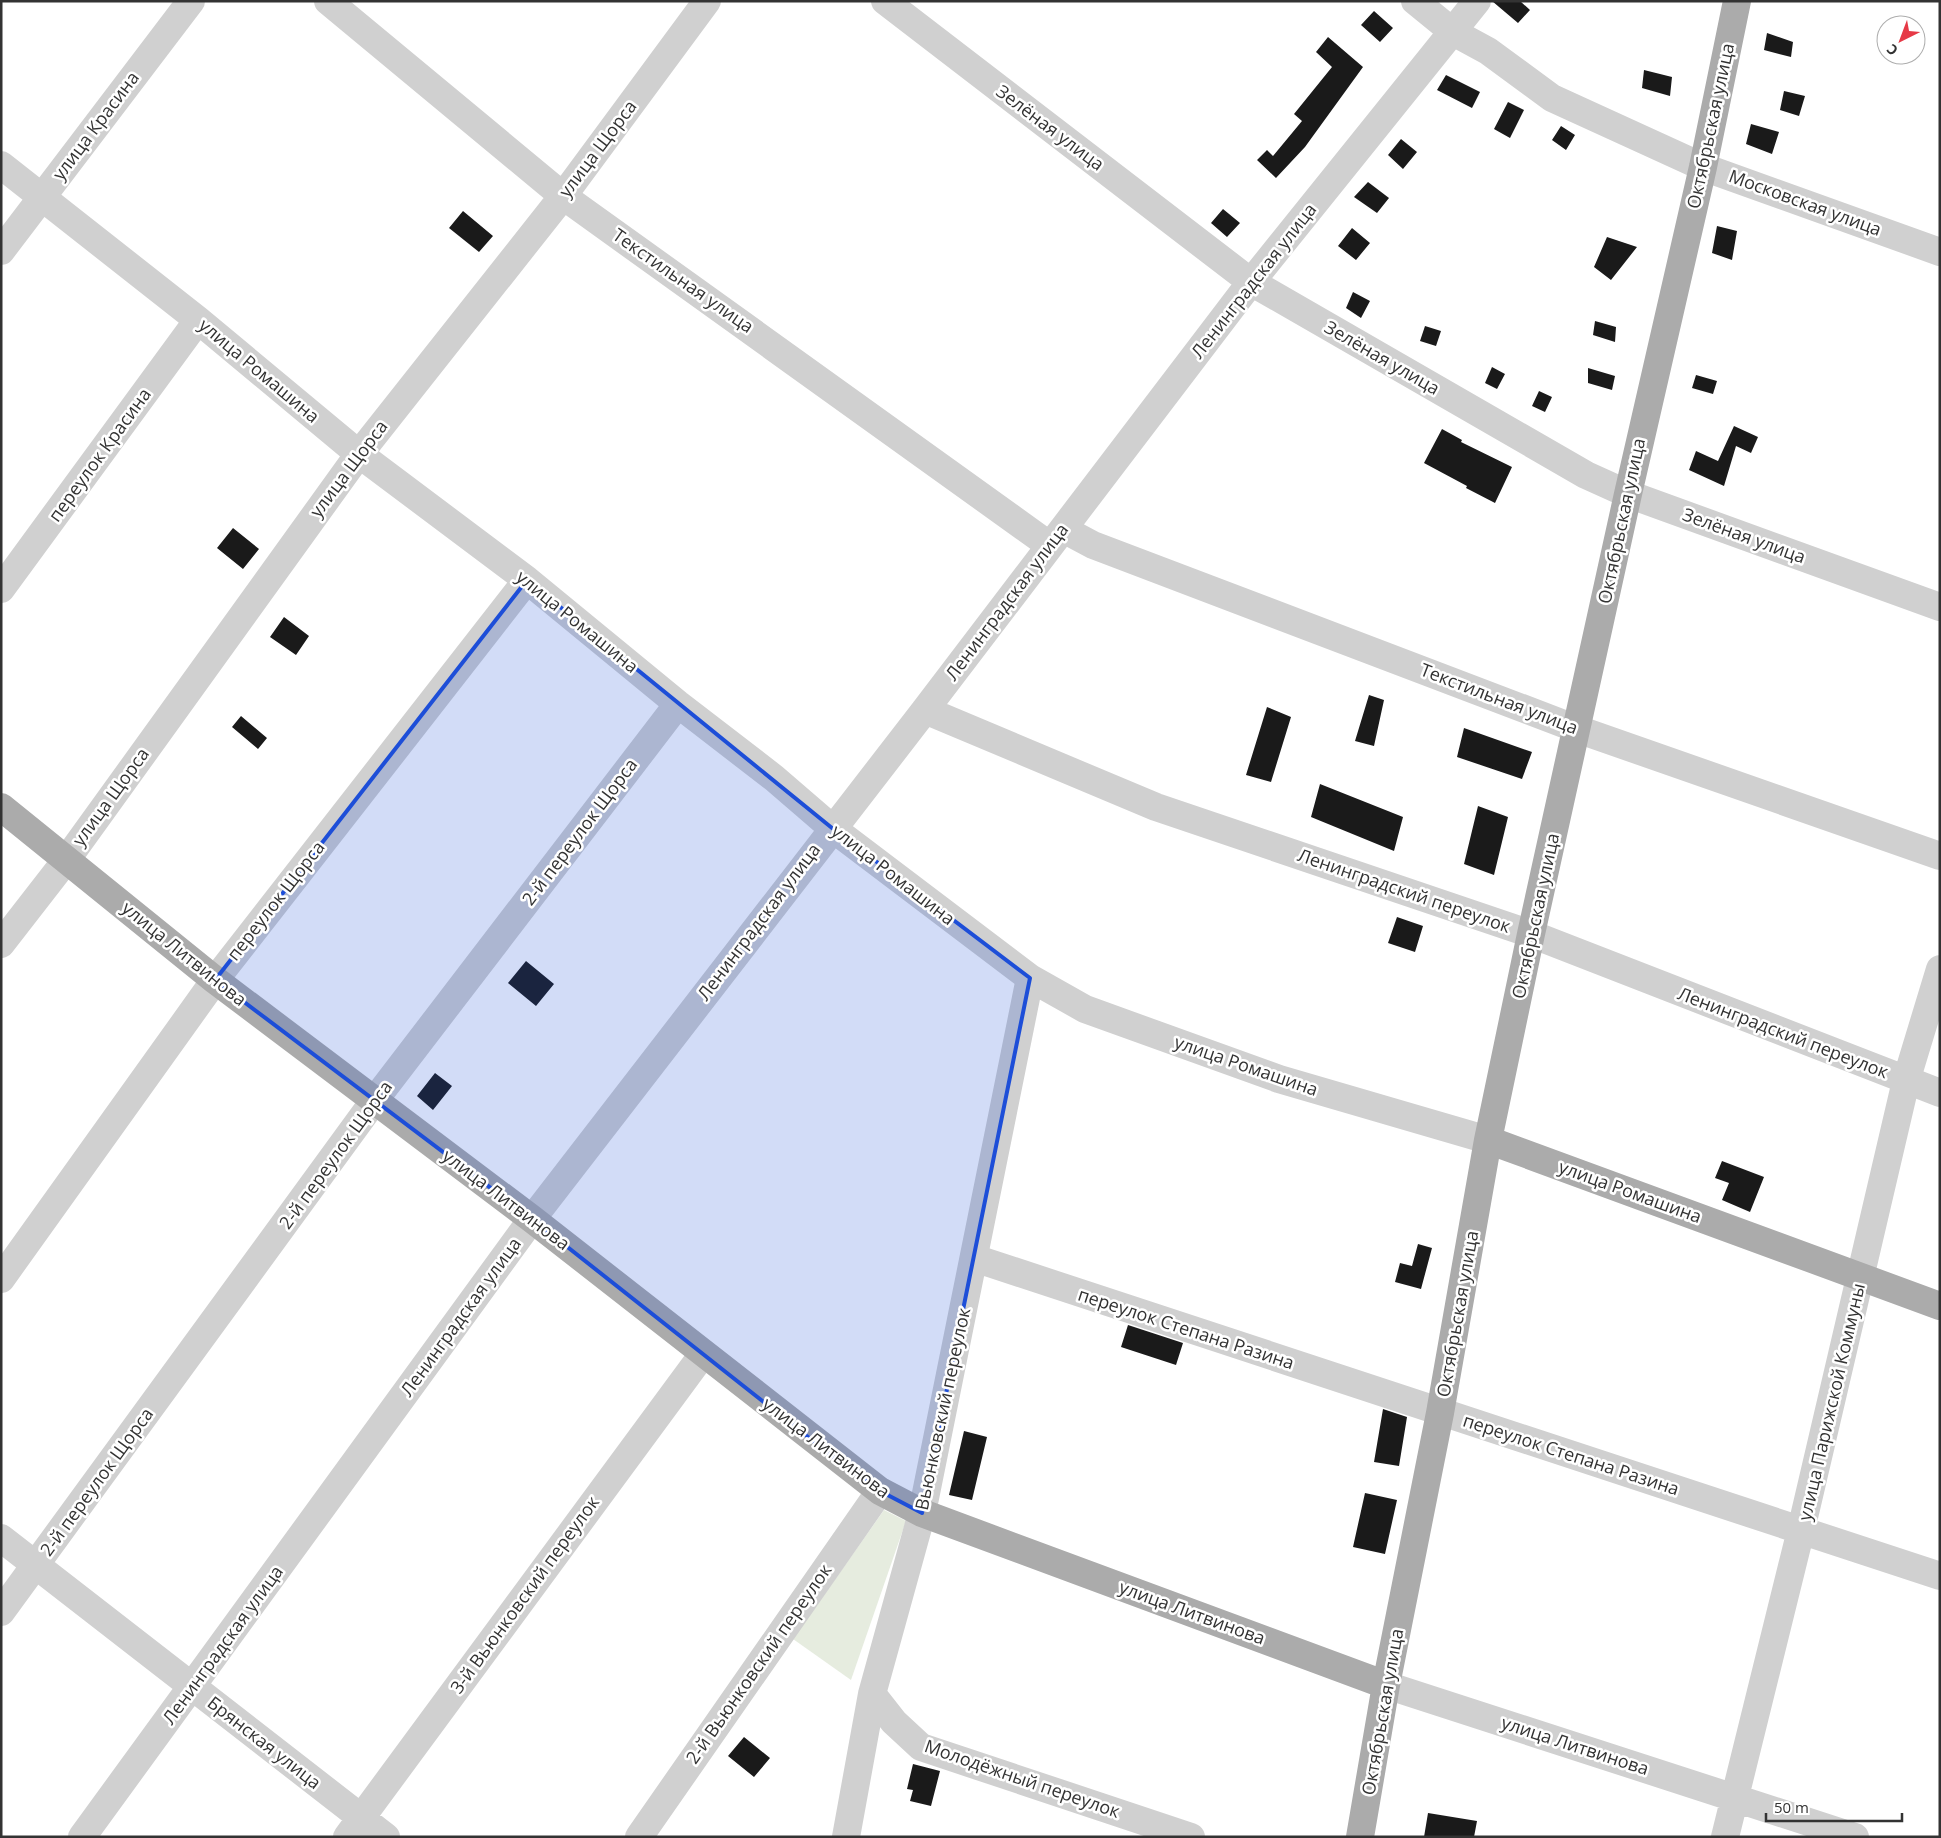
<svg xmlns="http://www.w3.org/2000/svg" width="1941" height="1838" viewBox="0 0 1941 1838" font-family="'Open Sans',sans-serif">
  <rect width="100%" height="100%" fill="#fff"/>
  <path fill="#e6ecdf" d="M884,1510L906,1521L851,1680L793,1639Z"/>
  <path fill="#1a1a1a" d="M1492,1H1520L1530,10L1518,23Z
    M1374,11L1393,28L1380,42L1361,25Z
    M1767,33L1793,42L1791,57L1764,50Z
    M1328,37L1363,67L1305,147L1276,178L1257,160L1267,150L1273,156L1302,121L1294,114L1332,67L1316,52Z
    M1644,70L1672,77L1670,96L1642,88Z
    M1446,75L1480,92L1472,108L1437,90Z
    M1784,91L1805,96L1799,116L1780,110Z
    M1508,102L1524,110L1510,138L1494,129Z
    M1751,124L1779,132L1772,154L1746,144Z
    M1561,126L1575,135L1566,150L1552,140Z
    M1401,139L1417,152L1403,169L1388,155Z
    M1368,182L1389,198L1377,213L1354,197Z
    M1223,209L1240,223L1227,237L1211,223Z
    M463,211L493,236L479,252L449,228Z
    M1717,226L1737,231L1732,260L1712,253Z
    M1352,228L1370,243L1356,260L1338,246Z
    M1607,237L1637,247L1611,280L1594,267Z
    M1353,292L1370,301L1361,318L1346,308Z
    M1595,321L1616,327L1615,342L1593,335Z
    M1425,326L1441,331L1436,346L1420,341Z
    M1492,367L1505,374L1497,389L1485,383Z
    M1588,368L1615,376L1612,390L1588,383Z
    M1696,375L1717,381L1713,394L1692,388Z
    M1539,391L1552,397L1545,412L1532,406Z
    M1734,426L1758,437L1751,453L1736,446L1724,486L1689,470L1696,451L1718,461Z
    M1442,429L1462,440L1461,442L1512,467L1495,503L1466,488L1467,486L1424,463Z
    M233,528L259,549L243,569L217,548Z
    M284,617L309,636L296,655L270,637Z
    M1369,695L1384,700L1374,746L1355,741Z
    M1267,707L1291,717L1271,782L1246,775Z
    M241,716L267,738L258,749L232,727Z
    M1464,728L1532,752L1522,779L1457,757Z
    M1320,784L1403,817L1394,851L1311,817Z
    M1478,806L1508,817L1494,875L1464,864Z
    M1397,917L1423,926L1415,952L1388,943Z
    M526,961L554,984L536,1006L508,983Z
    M435,1073L452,1086L433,1110L417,1096Z
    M1722,1161L1764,1177L1750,1212L1722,1200L1729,1183L1715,1178Z
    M1418,1244L1432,1248L1421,1289L1395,1282L1400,1263L1412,1266Z
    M1128,1325L1183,1343L1176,1365L1121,1347Z
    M1383,1409L1407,1417L1399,1466L1374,1462Z
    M964,1431L987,1437L972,1500L949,1495Z
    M1365,1493L1397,1500L1385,1554L1353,1547Z
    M744,1737L770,1758L754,1777L728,1756Z
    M913,1764L940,1771L931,1806L910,1801L913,1790L907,1789Z
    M1428,1813L1477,1821L1474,1837H1424Z"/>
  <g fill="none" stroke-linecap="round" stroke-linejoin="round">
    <path stroke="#d0d0d0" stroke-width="28" d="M328,1L563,196L1049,545
      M885,1L1251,282L1586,475L1628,494L1940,607
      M1415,1L1453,32L1488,51L1552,98L1703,167L1940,252
      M1,165L198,320L359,454L527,580L678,704L774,778L832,828L1030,978L1085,1009L1279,1079L1488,1140
      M1,251L191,1
      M1063,529L1093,545L1577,729L1940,856
      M1,589L198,320
      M925,710L1156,807L1531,934L1940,1093
      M1,944L67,859L359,454L563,196L707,1
      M974,1258L1940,1576
      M1,1279L215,980L527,580
      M1,1538L386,1837
      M1,1612L374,1101L678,704
      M1386,1685L1855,1837
      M872,1694L894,1722L921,1747L1191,1837
      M82,1837L532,1219L925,710L1251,282L1477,1
      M347,1837L703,1354
      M639,1837L880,1491
      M846,1837L872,1694L922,1513L1030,978
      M1725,1837L1801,1530L1906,1081L1940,969"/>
    <path stroke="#ababab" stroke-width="28" d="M1,807L215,980L532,1219L880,1491L922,1513L1386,1685
      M1488,1140L1940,1306
      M1360,1837L1386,1685L1440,1413L1488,1140L1531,934L1628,494L1703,167L1737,1"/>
  </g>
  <path fill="#1d4ed8" fill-opacity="0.2" stroke="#1d4ed8" stroke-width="4" stroke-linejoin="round" d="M527,580L832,828L1030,978L922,1513L880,1491L832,1456L532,1219L215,980Z"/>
  <g text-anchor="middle" stroke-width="5" stroke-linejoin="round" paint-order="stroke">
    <g font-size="18" fill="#333" stroke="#fff">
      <text transform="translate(96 126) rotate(-53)" y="6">улица Красина</text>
      <text transform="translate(1711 126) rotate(-78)" y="6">Октябрьская улица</text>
      <text transform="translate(1050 128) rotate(37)" y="6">Зелёная улица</text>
      <text transform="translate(598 149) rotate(-53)" y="6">улица Щорса</text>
      <text transform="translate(1805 203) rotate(20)" y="6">Московская улица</text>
      <text transform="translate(683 281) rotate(35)" y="6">Текстильная улица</text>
      <text transform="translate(1254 281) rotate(-52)" y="6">Ленинградская улица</text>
      <text transform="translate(1382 358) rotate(30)" y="6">Зелёная улица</text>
      <text transform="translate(259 371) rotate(40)" y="6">улица Ромашина</text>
      <text transform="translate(100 455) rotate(-54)" y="6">переулок Красина</text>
      <text transform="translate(349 469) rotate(-53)" y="6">улица Щорса</text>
      <text transform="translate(1622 521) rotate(-78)" y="6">Октябрьская улица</text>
      <text transform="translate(1744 536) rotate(20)" y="6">Зелёная улица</text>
      <text transform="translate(1007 602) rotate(-53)" y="6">Ленинградская улица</text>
      <text transform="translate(577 622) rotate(39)" y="6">улица Ромашина</text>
      <text transform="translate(1499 699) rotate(21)" y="6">Текстильная улица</text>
      <text transform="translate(111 797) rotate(-54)" y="6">улица Щорса</text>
      <text transform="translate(580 832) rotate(-53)" y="6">2-й переулок Щорса</text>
      <text transform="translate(893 875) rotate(38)" y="6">улица Ромашина</text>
      <text transform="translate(1404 891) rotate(19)" y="6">Ленинградский переулок</text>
      <text transform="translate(276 901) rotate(-52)" y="6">переулок Щорса</text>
      <text transform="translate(1536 916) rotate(-78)" y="6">Октябрьская улица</text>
      <text transform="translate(759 922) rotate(-53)" y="6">Ленинградская улица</text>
      <text transform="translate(184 954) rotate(39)" y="6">улица Литвинова</text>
      <text transform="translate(1783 1033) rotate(21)" y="6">Ленинградский переулок</text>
      <text transform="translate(1246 1066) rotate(19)" y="6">улица Ромашина</text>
      <text transform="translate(336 1155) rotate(-54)" y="6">2-й переулок Щорса</text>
      <text transform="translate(1630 1192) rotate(20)" y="6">улица Ромашина</text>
      <text transform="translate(506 1200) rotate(37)" y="6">улица Литвинова</text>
      <text transform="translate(1458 1314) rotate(-80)" y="6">Октябрьская улица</text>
      <text transform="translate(461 1317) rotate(-54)" y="6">Ленинградская улица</text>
      <text transform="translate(1186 1329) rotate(18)" y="6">переулок Степана Разина</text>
      <text transform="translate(1832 1402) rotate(-77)" y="6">улица Парижской Коммуны</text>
      <text transform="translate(943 1409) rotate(-78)" y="6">Вьюнковский переулок</text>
      <text transform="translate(826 1448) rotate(37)" y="6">улица Литвинова</text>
      <text transform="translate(1571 1455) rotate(18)" y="6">переулок Степана Разина</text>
      <text transform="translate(97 1482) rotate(-54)" y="6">2-й переулок Щорса</text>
      <text transform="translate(525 1595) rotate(-54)" y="6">3-й Вьюнковский переулок</text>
      <text transform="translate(1192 1613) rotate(20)" y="6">улица Литвинова</text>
      <text transform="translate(223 1645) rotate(-54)" y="6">Ленинградская улица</text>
      <text transform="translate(759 1664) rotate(-55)" y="6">2-й Вьюнковский переулок</text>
      <text transform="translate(1383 1712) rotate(-80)" y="6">Октябрьская улица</text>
      <text transform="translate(264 1743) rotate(38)" y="6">Брянская улица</text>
      <text transform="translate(1575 1746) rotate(18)" y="6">улица Литвинова</text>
      <text transform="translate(1022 1779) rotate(19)" y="6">Молодёжный переулок</text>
    </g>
  </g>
  <rect width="1941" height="1838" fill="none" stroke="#333333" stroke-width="5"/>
  <g transform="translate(1901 40) rotate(222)"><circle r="24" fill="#ffffff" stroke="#adadad"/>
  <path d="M0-4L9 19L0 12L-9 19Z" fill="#e63946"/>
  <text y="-8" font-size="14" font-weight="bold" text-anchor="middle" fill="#333333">С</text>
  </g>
  <path d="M1766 1813v8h136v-8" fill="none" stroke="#333333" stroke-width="2.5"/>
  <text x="1774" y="1813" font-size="15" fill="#333333" stroke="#ffffff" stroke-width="4" paint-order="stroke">50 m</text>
</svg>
